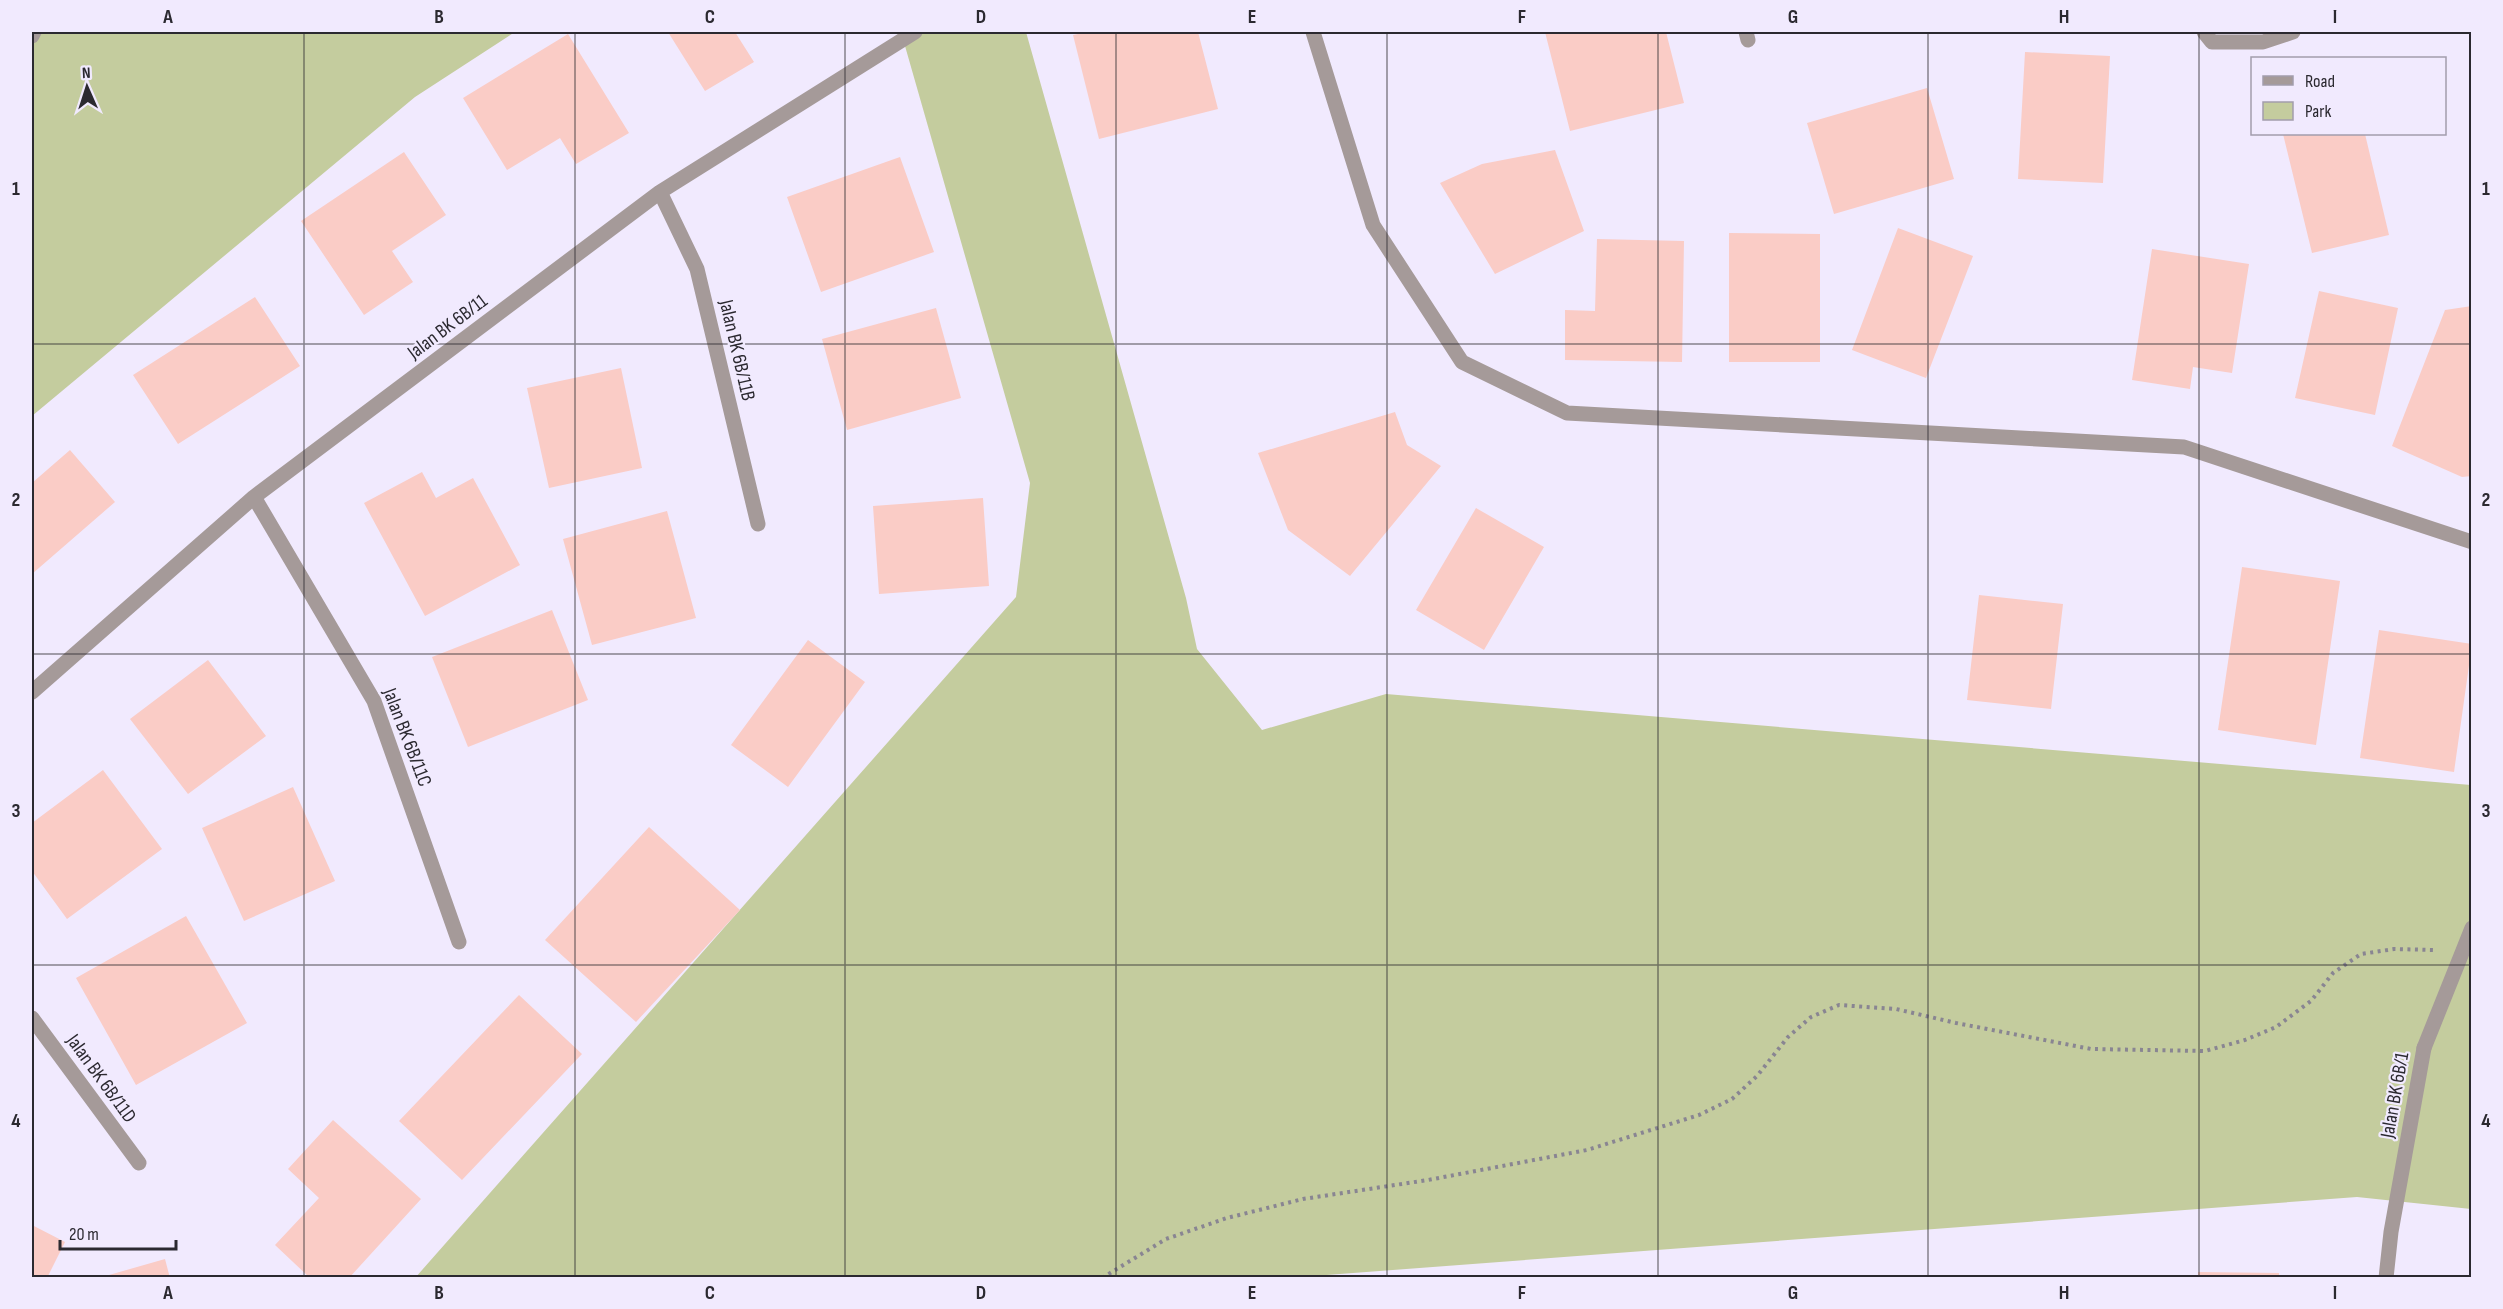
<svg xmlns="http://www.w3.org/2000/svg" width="2503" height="1309" viewBox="0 0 2503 1309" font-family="'Sofia Sans Condensed',sans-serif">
  <rect width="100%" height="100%" fill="#f1eafe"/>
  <path fill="#c4cc9e" d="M32,32H515L415,97L32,416Z
    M901,32H1026L1186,598L1197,649L1262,730L1386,694L2471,785V1209L2357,1197L1287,1278H415L1016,597L1030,483Z"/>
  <path fill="#faccc6" d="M668,32H735L754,62L705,91Z
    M1088,32H1198L1218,109L1099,139L1073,35Z
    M1545,32H1666L1684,103L1570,131Z
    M568,34L629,133L576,164L560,138L507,170L463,98Z
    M2025,52L2110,56L2103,183L2018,179Z
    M1927,88L1954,179L1834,214L1807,123Z
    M2283,134H2365L2389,235L2312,253Z
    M1555,150L1584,231L1495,274L1440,183L1482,164Z
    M404,152L446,215L392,251L413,282L364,315L301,221Z
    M900,157L934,252L821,292L787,197Z
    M1898,228L1973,256L1926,378L1852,350Z
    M1729,233L1820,234V362H1729Z
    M1597,239L1684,241L1682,362L1565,360V310L1595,311Z
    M2152,249L2249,264L2232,373L2193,367L2190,389L2132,380Z
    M2319,291L2398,308L2375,415L2295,398Z
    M255,297L300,366L178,444L133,375Z
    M2472,306V476L2462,477L2392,446L2445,310Z
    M936,308L961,398L847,430L822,339Z
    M621,368L642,468L549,488L527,388Z
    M1395,412L1407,445L1441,466L1350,576L1288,530L1258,453Z
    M70,450L115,502L32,574V483Z
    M422,472L436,498L473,478L520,565L425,616L364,503Z
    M983,498L989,586L879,594L873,506Z
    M1476,508L1544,547L1484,650L1416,610Z
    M667,511L696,618L592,645L563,539Z
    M2242,567L2340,581L2316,745L2218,730Z
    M1979,595L2063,604L2051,709L1967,700Z
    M552,610L588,700L468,747L432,657Z
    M2379,630L2472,644L2454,772L2360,758Z
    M808,640L865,682L788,787L731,745Z
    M208,660L266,736L188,794L130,719Z
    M103,770L162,849L67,919L32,871V823Z
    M293,787L335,881L244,921L202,828Z
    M649,827L740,910L636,1022L545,940Z
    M186,916L247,1023L136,1085L76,978Z
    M519,995L582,1054L462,1180L399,1121Z
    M333,1120L421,1199L349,1278H310L275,1245L319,1198L288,1169Z
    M32,1225L65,1242L47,1278H32Z
    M165,1259L170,1278H102V1277Z
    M2198,1272L2279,1273V1278H2198Z"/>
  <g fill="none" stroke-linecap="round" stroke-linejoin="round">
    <path stroke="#898592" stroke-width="4" stroke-dasharray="3 4.5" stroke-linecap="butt" d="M1102,1278L1166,1239L1227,1218L1303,1199L1428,1180L1587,1150L1699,1115L1732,1099L1757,1076L1788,1037L1811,1017L1839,1005L1896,1009L1956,1023L2091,1049L2205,1051L2245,1040L2276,1027L2311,1001L2333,973L2361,954L2394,949L2434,950"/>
    <path stroke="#a59a99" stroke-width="15" d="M1313,32L1373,225L1462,362L1567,413L2184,447L2472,542
      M1746,32L1748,40
      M2204,32L2212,42H2263L2293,32
      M32,36L34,32
      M660,192L697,269L758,524
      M254,497L374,701L459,942
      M32,692L254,497L660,192L915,32
      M32,1018L139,1163
      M2386,1278L2391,1232L2424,1048"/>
    <path stroke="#a59a99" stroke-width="15" d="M2424,1048L2472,928"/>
  </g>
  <path fill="none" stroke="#2b2930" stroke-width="1.5" stroke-opacity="0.55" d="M304,32V1278M575,32V1278M845,32V1278M1116,32V1278M1387,32V1278M1658,32V1278M1928,32V1278M2199,32V1278M32,344H2472M32,654H2472M32,965H2472"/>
  <g text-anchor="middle" stroke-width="4.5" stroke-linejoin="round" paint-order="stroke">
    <g font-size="20" fill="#2b2930" stroke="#f1eafe">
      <text transform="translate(447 326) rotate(-37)" y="7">Jalan BK 6B/11</text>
      <text transform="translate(738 350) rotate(77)" y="7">Jalan BK 6B/11B</text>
      <text transform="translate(408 737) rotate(69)" y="7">Jalan BK 6B/11C</text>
      <text transform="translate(102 1078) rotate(54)" y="7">Jalan BK 6B/11D</text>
      <text transform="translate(2394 1095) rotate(-80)" y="7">Jalan BK 6B/1</text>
    </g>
  </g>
  <rect width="2503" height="1309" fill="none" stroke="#f1eafe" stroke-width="66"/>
  <rect x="2251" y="57" width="195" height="78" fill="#f1eafe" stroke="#a29dac" stroke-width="1.5"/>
  <rect x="2263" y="76" width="30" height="9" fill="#a59a99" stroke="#a29dac" stroke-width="1.5"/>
  <text x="2305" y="87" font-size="18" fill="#2b2930">Road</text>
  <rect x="2263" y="102" width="30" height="18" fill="#c4cc9e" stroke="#a29dac" stroke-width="1.5"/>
  <text x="2305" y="117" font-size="18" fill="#2b2930">Park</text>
  <g transform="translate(87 87) rotate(357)" stroke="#f1eafe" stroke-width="4.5" paint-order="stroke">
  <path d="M0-4.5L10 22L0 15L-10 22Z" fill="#2b2930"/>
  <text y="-9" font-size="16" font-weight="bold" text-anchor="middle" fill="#2b2930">N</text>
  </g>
  <path d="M60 1240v9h116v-9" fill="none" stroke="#2b2930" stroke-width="3"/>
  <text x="69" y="1240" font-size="18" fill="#2b2930" stroke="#f1eafe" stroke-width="4.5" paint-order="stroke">20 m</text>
  <rect x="33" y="33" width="2437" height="1243" fill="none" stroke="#2b2930" stroke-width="2"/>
  <g font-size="20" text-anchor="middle" font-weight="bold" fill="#2b2930">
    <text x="168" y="23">A</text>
    <text x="439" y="23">B</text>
    <text x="710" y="23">C</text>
    <text x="981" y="23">D</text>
    <text x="1252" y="23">E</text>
    <text x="1522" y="23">F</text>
    <text x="1793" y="23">G</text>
    <text x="2064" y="23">H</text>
    <text x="2335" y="23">I</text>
    <text x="16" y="195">1</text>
    <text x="2486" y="195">1</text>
    <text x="16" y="506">2</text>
    <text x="2486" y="506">2</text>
    <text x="16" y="817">3</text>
    <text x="2486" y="817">3</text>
    <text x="16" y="1127">4</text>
    <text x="2486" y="1127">4</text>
    <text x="168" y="1299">A</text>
    <text x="439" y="1299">B</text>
    <text x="710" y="1299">C</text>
    <text x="981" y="1299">D</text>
    <text x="1252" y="1299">E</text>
    <text x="1522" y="1299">F</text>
    <text x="1793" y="1299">G</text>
    <text x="2064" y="1299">H</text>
    <text x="2335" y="1299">I</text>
  </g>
</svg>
